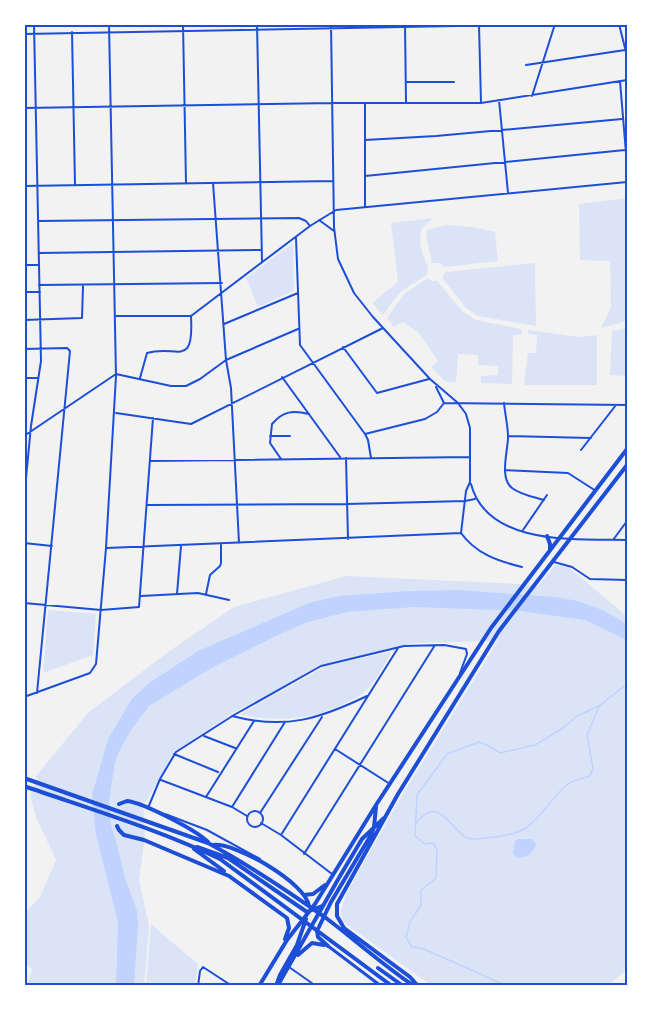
<svg xmlns="http://www.w3.org/2000/svg" width="651" height="1010" viewBox="0 0 651 1010" font-family="'Exo 2',sans-serif">
  <rect width="100%" height="100%" fill="#f2f2f2"/>
  <path fill="#dbe4f7" d="M627,198V321L601,328L611,307L610,261L580,260L579,204Z
    M433,218L421,229L420,246L428,267L427,275L401,291L383,315L372,303L398,282L391,223Z
    M446,225L472,227L495,232L498,261L445,267L439,263H432L426,235L427,230Z
    M293,243L294,291L258,307L246,278Z
    M535,263L536,326L478,316L466,308L442,278L445,272Z
    M428,278L432,281H437L463,312L476,320L522,329L521,335H513L512,384L481,383V376L498,375V366L478,365V355L458,354L456,382H446L431,367L438,361L419,333L403,322L394,327L387,318L404,294Z
    M627,328V376L610,375L612,331Z
    M528,330L579,337L597,335V385H524L528,353H536L537,335L528,334Z
    M555,565L568,567L627,616V969L608,986H432L342,921L341,911L346,894L402,795L498,641L413,643L325,664L233,713L173,754L146,802H143L145,836L139,880L149,925L144,986H27L32,970L24,960V914L40,897L56,860L36,817L30,795L37,778L35,777L89,712L168,652L234,607L346,576L520,584L538,586Z
    M48,610L96,614L93,655L43,673Z
    M389,652L391,654C384,665 377,679 368,689C363,694 356,698 349,701C316,720 278,722 242,715V713L326,666Z
    M151,924L198,964L195,986H146Z"/>
  <path fill="#bfd3fe" d="M458,590L556,597L578,601L602,610L627,624V640L585,620L520,611L414,607L347,612L308,622L280,634L213,667L149,706L131,730L119,752L115,762L109,801L111,825L118,848L125,878L137,911L138,924L134,986H116L118,922L96,834L92,795L108,739L131,700L149,683L198,651L309,603L339,596L409,591Z
    M519,839H531L536,843C534,854 526,858 516,858L513,853L515,840Z"/>
  <g fill="none" stroke-linecap="round" stroke-linejoin="round">
    <path stroke="#bfd3fe" stroke-width="1.5" d="M416,823C439,794 449,828 467,838C473,840 479,839 485,838C498,837 515,835 526,828C543,816 552,796 568,784C574,780 583,778 590,776L593,768L587,735L599,707
      M507,986L424,949L412,947L406,937L410,922L421,905V890L436,878L437,849L433,843L425,844L415,836L417,795L447,754L479,742L487,745L500,753L535,745L563,728L577,716L599,706L627,684"/>
    <path stroke="#1d4ed8" stroke-width="2" d="M183,24L186,183
      M257,24L262,261
      M331,24L334,227L338,259L354,293L373,317L430,379L458,403L466,414L470,428V482L466,491L461,533
      M405,24L406,102
      M619,24L627,56
      M479,25L481,103
      M72,32L75,185
      M24,34L564,24
      M526,65L625,50
      M620,81L627,165
      M406,82H454
      M532,96L555,24
      M499,100L508,193
      M365,103V207
      M24,108L333,103H481L627,80
      M365,140L436,136L622,119
      M365,176L625,150
      M213,183L226,360L231,388L239,543
      M24,186L333,181
      M319,220L334,231
      M38,221L299,218L306,221L310,226
      M296,238L300,345L365,434L368,440L371,458
      M39,253L261,250
      M24,265H39
      M39,285L222,283
      M24,292H40
      M115,316H191L310,226L336,210L627,182
      M24,320L82,318L83,286
      M224,324L298,293
      M343,347L377,393L429,379
      M24,349L67,348L70,351L37,693
      M282,377L340,457
      M24,378H38
      M140,378L147,353C177,344 194,370 191,316
      M436,387L444,403L627,405
      M504,403C505,414 508,426 508,437C508,451 499,478 512,488C521,495 534,497 544,500
      M116,413L191,424L383,328
      M365,434L425,419L437,412L444,403
      M24,436L116,374L171,386H186L200,379L226,360L298,329
      M270,436H290
      M508,436L591,438
      M581,450L616,405
      M346,458L348,539
      M281,459L270,443L272,424C283,411 293,410 309,414
      M150,461L470,457
      M505,470L568,473L596,491
      M471,484C487,546 576,539 627,540
      M24,499L31,426L41,361L34,24
      M147,505L347,504L465,501L475,499
      M523,530L547,495
      M461,533C476,554 498,561 522,567
      M613,540L627,521
      M24,543L52,546
      M107,548L461,533
      M554,562L572,567L590,579L627,580
      M177,594L181,546
      M206,594L210,575L220,566L221,563V545
      M141,596L198,593L229,600
      M24,603L101,610L139,607L153,418
      M24,697L90,673L96,664L106,548L116,376L109,24
      M232,716C285,730 319,719 367,696
      M204,736L235,748
      M335,749L390,784
      M174,754L218,772
      M161,780L232,807L247,816
      M206,797L254,721
      M232,807L285,722
      M148,808L160,779L176,752L234,715L321,666L404,646L444,645L466,649L467,654L460,673
      M247 819a8 8 0 1 1 16 0a8 8 0 1 1-16 0Z
      M260,813L322,717
      M165,814L207,830L260,859
      M261,823L281,835L332,874
      M281,835L398,648
      M304,854L435,645
      M289,967L316,986
      M198,986L200,971L203,967L232,986"/>
    <path stroke="#1d4ed8" stroke-width="3" d="M328,946L381,986"/>
    <path stroke="#1d4ed8" stroke-width="4" d="M547,536L550,544V550
      M24,778L208,843C249,865 288,891 326,918C355,940 383,965 414,986
      M24,786C90,809 157,829 220,859L392,986
      M119,804L127,801C144,803 196,830 208,842
      M117,826L119,830L124,835L144,840L229,876L287,918L289,928L285,939
      M213,845C235,842 306,883 309,906
      M197,847L228,858L307,912L322,906
      M194,849L224,871
      M304,895L313,894L325,885
      M328,946L318,937L317,931L331,902L371,835L374,827L376,807
      M298,955L312,943L324,945
      M378,968L403,986
      M278,985L340,876L362,839L384,818
      M259,986L287,940L315,904L376,805L491,628L627,449
      M276,986L280,975L297,945L306,919
      M418,986L410,977L344,928L337,916V904L398,794L499,631L627,465
      M625,986L627,985"/>
  </g>
  <rect width="651" height="1010" fill="none" stroke="#ffffff" stroke-width="51"/>
  <rect x="26" y="26" width="600" height="958" fill="none" stroke="#1d4ed8" stroke-width="2"/>
</svg>
